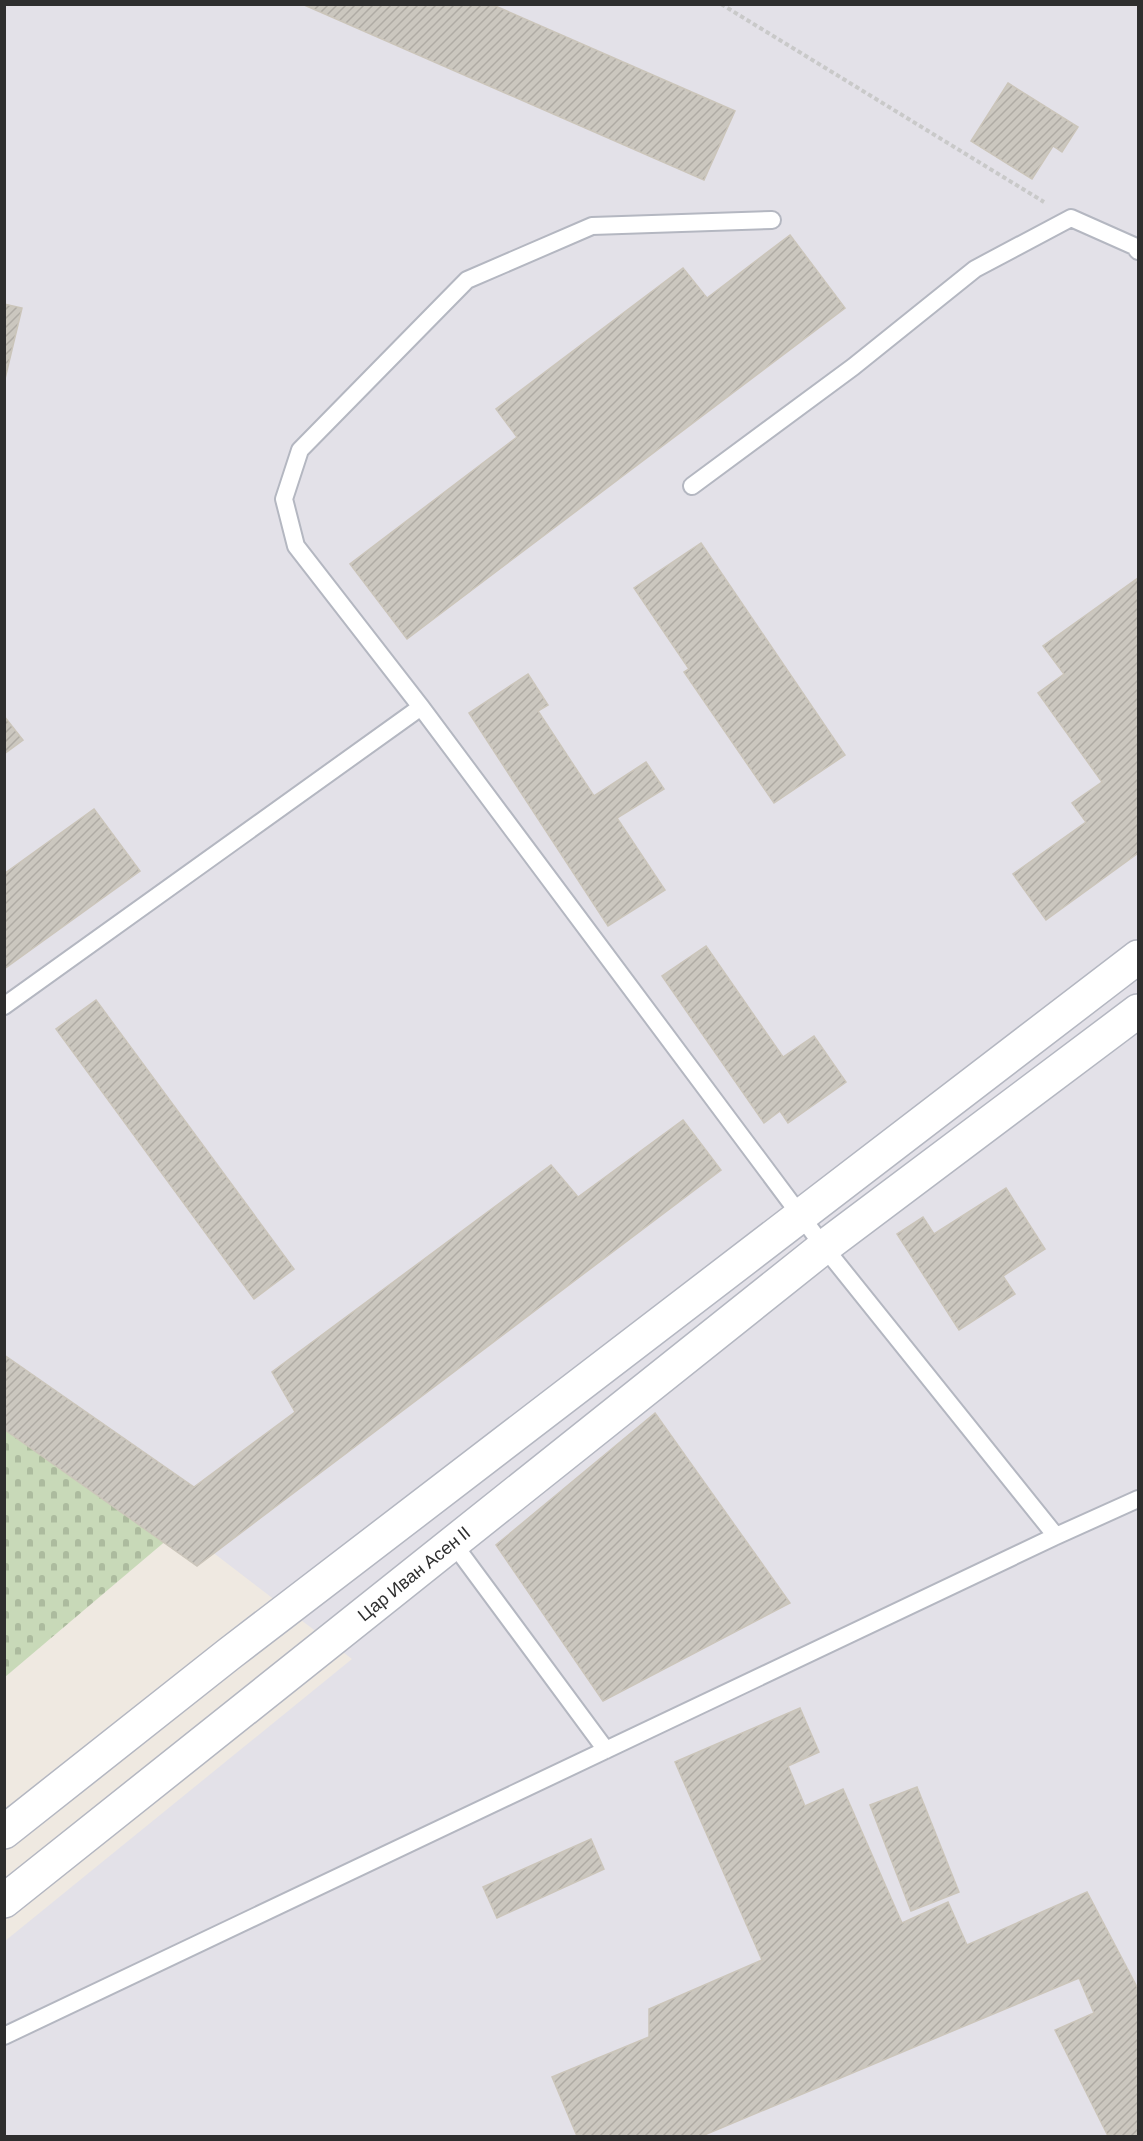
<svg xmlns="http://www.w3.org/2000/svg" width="1143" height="2141" viewBox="0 0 1143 2141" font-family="Cabin,sans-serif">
  <defs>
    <pattern id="cemetery-stones" width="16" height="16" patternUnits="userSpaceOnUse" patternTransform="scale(1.5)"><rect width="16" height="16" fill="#c8d9b8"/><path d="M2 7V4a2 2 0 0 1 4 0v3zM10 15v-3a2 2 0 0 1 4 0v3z" fill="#acbb9e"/></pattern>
    <pattern id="building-hatch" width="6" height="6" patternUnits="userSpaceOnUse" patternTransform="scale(1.5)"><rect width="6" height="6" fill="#cbc7bf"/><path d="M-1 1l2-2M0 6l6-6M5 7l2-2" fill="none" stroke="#afaba4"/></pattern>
  </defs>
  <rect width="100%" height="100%" fill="#efe9e1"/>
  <path fill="#e3e1e8" d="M5,5H1138V2136H5V1941L352,1659L181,1528L5,1406Z"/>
  <path fill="url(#cemetery-stones)" d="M5,1406L181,1528L5,1677Z"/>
  <path fill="url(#building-hatch)" stroke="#cbc5ba" stroke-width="1.5" d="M302,4H491L735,111L704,180Z
    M1008,83L1078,127L1062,152L1053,146L1032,179L971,141Z
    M790,235L845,308L407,639L350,564L517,437L496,409L683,268L707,298Z
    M4,304L22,308L4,383Z
    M701,543L845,755L774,803L684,672L689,669L634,588Z
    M1138,578V853L1046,920L1013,874L1086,822L1072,803L1102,782L1038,693L1064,674L1043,646Z
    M528,674L548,705L538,711L594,796L646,762L664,789L617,818L665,890L608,926L469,713Z
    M4,716L23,740L4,754Z
    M94,809L140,871L4,969V874Z
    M706,946L783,1057L814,1036L846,1082L788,1123L780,1111L764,1123L662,976Z
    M96,1000L294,1269L254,1299L56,1029Z
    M683,1120L721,1170L197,1566L4,1429V1355L194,1487L295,1412L272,1372L551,1165L578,1197Z
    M1006,1188L1045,1249L1003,1276L1015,1294L959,1330L897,1234L923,1217L934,1234Z
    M655,1413L790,1603L603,1701L496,1545Z
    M800,1708L819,1752L788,1766L805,1806L843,1789L902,1923L948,1902L967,1945L1087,1892L1138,1989V2136H1108L1055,2030L1094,2013L1079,1978L702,2136H577L552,2077L649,2037V2009L762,1960L675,1762Z
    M917,1787L959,1892L911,1911L870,1805Z
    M591,1839L604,1869L497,1918L483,1887Z"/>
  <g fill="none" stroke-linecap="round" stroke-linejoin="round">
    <defs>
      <path id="lane" d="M772,220L592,226L467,280L300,450L284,499L296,546L421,707L824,1247L1056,1536
        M692,486L853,367L975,269L1071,218L1134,246L1138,251
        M4,1006L421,707
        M453,1543L606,1750
        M4,2036L1056,1536L1138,1499"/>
      <path id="secondary" d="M4,1832L229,1654L1138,957
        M4,1901L824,1247L1138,1011"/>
    </defs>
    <use href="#lane" stroke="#b4b7c1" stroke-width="20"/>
    <use href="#secondary" stroke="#b4b7c1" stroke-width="36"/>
    <path stroke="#c9c9c9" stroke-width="4" stroke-dasharray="4.5 3" stroke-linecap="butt" d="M721,4L1044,202"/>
    <use href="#lane" stroke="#fff" stroke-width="16"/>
    <use href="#secondary" stroke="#fff" stroke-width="33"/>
  </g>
  <g text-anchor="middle" stroke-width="4.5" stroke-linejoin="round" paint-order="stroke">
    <g font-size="18" fill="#2e2e2e" stroke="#fff">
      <text transform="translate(414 1574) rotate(-39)" y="6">Цар Иван Асен II</text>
    </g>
  </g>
  <rect width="1143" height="2141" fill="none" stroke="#2e2e2e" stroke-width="12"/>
</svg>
